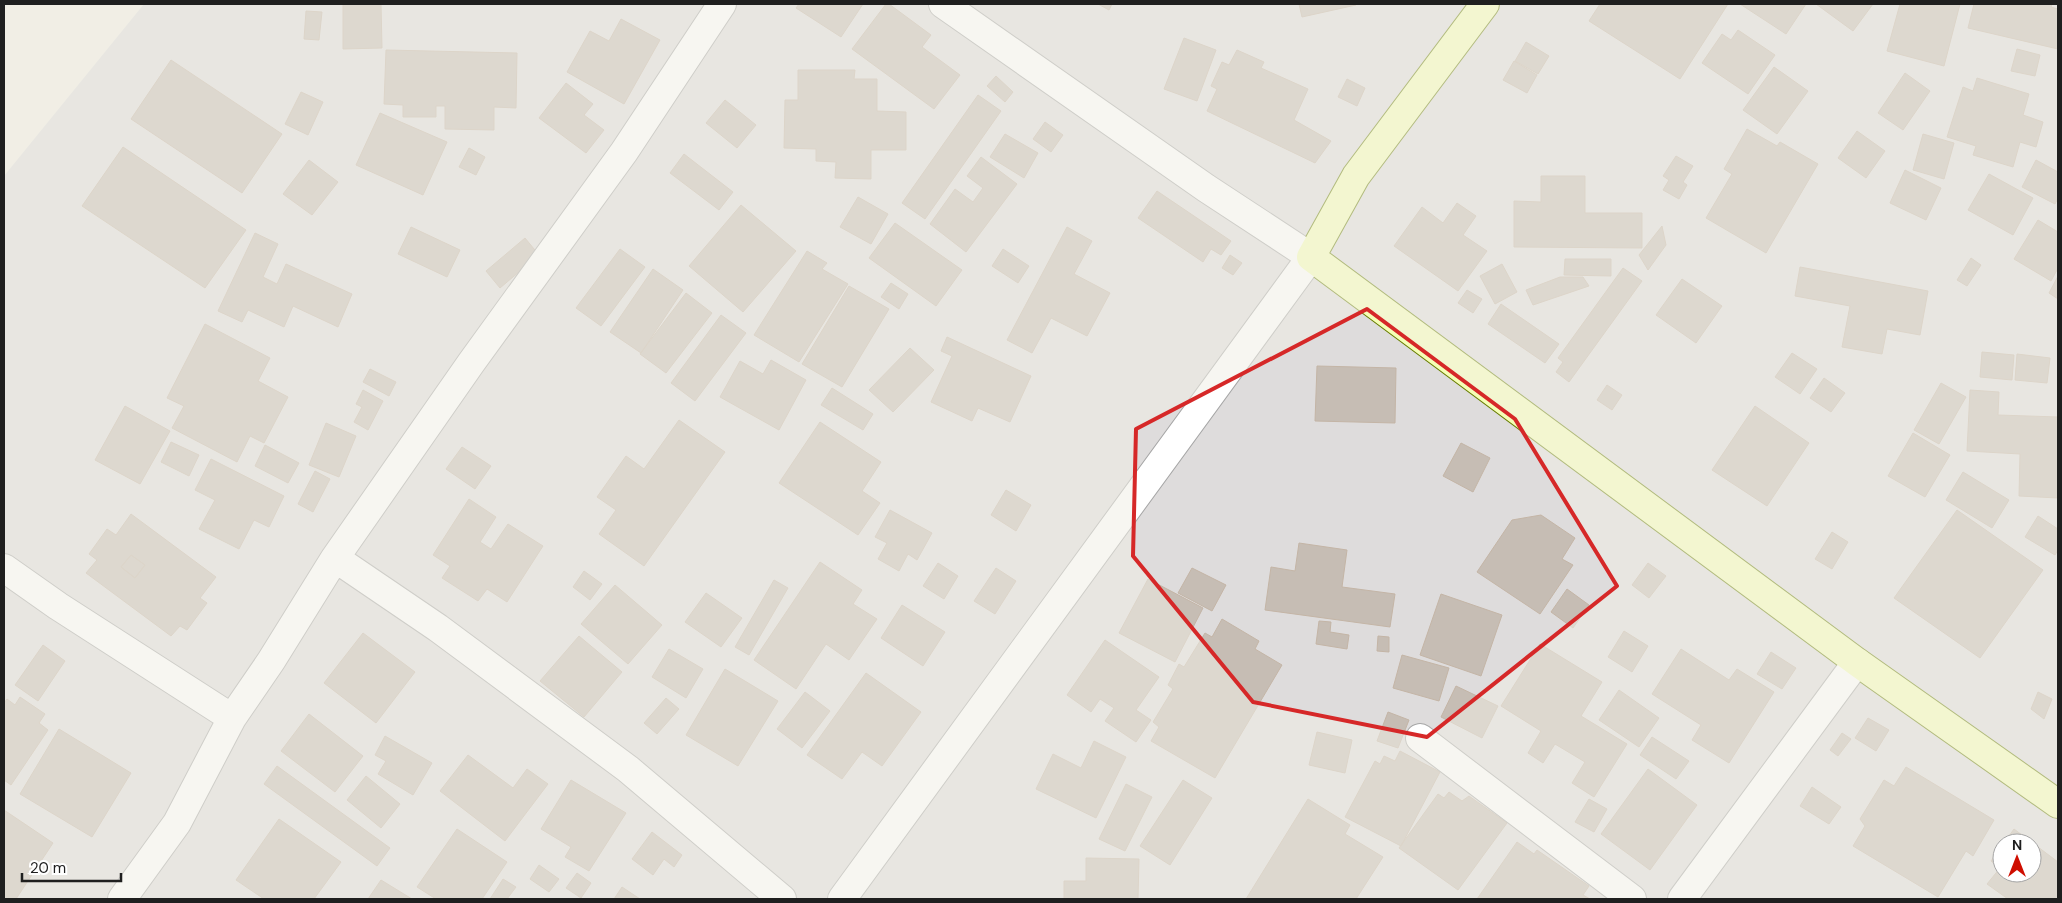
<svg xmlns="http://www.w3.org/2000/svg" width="2062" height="903" viewBox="0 0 2062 903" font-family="'DM Sans',sans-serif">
  <rect width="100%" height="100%" fill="#f1eee5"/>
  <path fill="#dedcdc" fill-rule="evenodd" d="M144,4H2058V899H4V176ZM2002,843H2032V873H2002Z"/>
  <path fill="#c6bdb4" stroke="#c4b5a6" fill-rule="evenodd" d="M343,4H381L382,48L343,49Z
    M799,4H863L841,37L796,8Z
    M886,4H889L931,35L922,47L960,75L934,109L852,49Z
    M1098,4H1112L1109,10Z
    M1299,4H1356V5L1302,17Z
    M1600,4H1728L1680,79L1589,21Z
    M1740,4H1806L1786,34Z
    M1816,4H1873L1853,31Z
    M1900,4H1960L1944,66L1887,51Z
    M1974,4H2052L2051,7L2058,9V49L1968,28Z
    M306,11L322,12L319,40L304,39Z
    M621,19L660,40L624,104L567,72L590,31L609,41Z
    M1738,30L1775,55L1748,94L1702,63L1722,34L1731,40Z
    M1184,38L1216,50L1197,101L1164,89Z
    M1526,42L1549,56L1538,74L1515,61Z
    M2017,49L2040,55L2035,76L2011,71Z
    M386,50L517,53L516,108L494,107V130L445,129V106H436V117H403V105L384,104Z
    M1237,50L1264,62L1261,68L1308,89L1294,120L1331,141L1315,163L1207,111L1217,89L1211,86L1222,62L1229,65Z
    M171,60L282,134L242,193L131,119Z
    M1514,61L1537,75L1527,93L1503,80Z
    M1774,67L1808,91L1777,134L1743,110Z
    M798,70H855L854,79H877V111L906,112V150H871V179L835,178L836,162L816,161V149L784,148L785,100H798Z
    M1905,73L1930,91L1903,130L1878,113Z
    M996,76L1013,92L1005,102L987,86Z
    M1977,78L2029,94L2023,115L2043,122L2036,147L2020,142L2013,167L1973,155L1976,146L1947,137L1963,87L1973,91Z
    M1347,79L1365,88L1357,106L1338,97Z
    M566,83L593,104L584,115L604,130L586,153L539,118Z
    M301,92L323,102L308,135L285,124Z
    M978,95L1001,111L925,219L902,203Z
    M725,100L756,125L737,148L706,123Z
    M380,113L447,142L423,195L356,165Z
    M1045,122L1063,135L1051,152L1033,139Z
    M1747,129L1777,146L1780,142L1818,164L1766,253L1706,218L1732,174L1724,169Z
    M1857,131L1885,151L1866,178L1838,158Z
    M1005,134L1038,153L1024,178L990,157Z
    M1923,134L1954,143L1944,179L1913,170Z
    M123,147L246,230L205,288L82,206Z
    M469,148L485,157L476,175L459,167Z
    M684,154L733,192L719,210L670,173Z
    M1676,156L1693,166L1683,182L1687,185L1679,199L1663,190L1669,180L1663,176Z
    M981,157L1017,184L966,252L930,224L955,189L973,202L983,188L967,176Z
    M309,160L338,182L312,215L283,194Z
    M2036,160L2058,172V198L2055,204L2022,187Z
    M1905,170L1941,188L1926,220L1890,203Z
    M1989,174L2033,198L2013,235L1968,210Z
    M1541,176H1585V213H1642V248L1514,247V201L1541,202Z
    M1157,191L1231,241L1221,255L1211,249L1203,262L1138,218Z
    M858,197L888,214L871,244L840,227Z
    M1457,203L1476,216L1463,235L1487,251L1458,291L1394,246L1422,207L1443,223Z
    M741,205L796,251L743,312L689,266Z
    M2038,220L2058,232V268L2051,281L2014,259Z
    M895,223L962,270L936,306L869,258Z
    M1662,226L1666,245L1648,270L1639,255Z
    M411,227L460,250L447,277L398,254Z
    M1067,227L1092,241L1074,274L1110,293L1087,336L1051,318L1032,353L1007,340Z
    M255,233L278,244L263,277L277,284L286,264L352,294L338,327L293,306L284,327L248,310L242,322L218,311Z
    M525,238L539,255L500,288L486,271Z
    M620,249L645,267L601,326L576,308Z
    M1003,249L1029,266L1018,283L992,266Z
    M807,251L827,263L822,269L848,284L799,362L754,335Z
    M1230,255L1242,263L1233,275L1222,268Z
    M1971,258L1981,265L1967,286L1957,280Z
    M1565,259H1611V276L1564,275Z
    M1502,264L1517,292L1495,304L1480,276Z
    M1800,267L1928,291L1920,335L1887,329L1882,354L1842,347L1850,306L1795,296Z
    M1623,268L1642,281L1569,382L1556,372L1563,362L1558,358Z
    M653,269L683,290L641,353L610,332Z
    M2058,276V299L2049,293Z
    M1560,277H1583L1589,286L1533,305L1526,290Z
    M1682,279L1722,306L1696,343L1656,315Z
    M891,283L908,294L899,309L881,297Z
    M849,286L889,309L842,387L802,364Z
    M1467,290L1482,299L1473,313L1458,303Z
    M686,293L712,313L666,373L640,354Z
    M1501,304L1559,344L1545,363L1488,324Z
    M721,315L746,333L695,401L671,383Z
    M205,324L270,358L258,381L288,397L264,443L250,436L237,462L172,428L184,406L167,398Z
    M947,337L1031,376L1010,422L978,408L972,421L931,402L952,356L941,351Z
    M910,348L934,370L893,412L869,390Z
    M1982,352L2014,355L2012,380L1980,377Z
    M1792,353L1817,369L1800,394L1775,377Z
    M2017,354L2050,358L2047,383L2015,380Z
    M771,360L806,380L779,430L720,397L740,361L763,374Z
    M1317,366L1396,368L1395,423L1315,421Z
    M370,369L396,382L389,396L363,382Z
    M1824,378L1845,393L1831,412L1810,398Z
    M1941,383L1966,397L1939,444L1914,430Z
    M1607,385L1622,395L1612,410L1597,400Z
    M832,388L873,414L863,430L821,405Z
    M363,390L383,401L368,430L354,422L362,407L356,404Z
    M1970,390L1999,392L1998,415L2058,417V498L2019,496L2020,454L1967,451Z
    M125,406L170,431L140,484L95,460Z
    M1755,406L1809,443L1767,506L1712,470Z
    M679,420L725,452L644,566L599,534L616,510L597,497L626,456L644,469Z
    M820,422L881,462L862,491L880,503L858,535L779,483Z
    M326,423L356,436L339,477L309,465Z
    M1913,433L1950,455L1925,497L1888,476Z
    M171,442L199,455L189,476L161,462Z
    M1461,443L1490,458L1473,492L1443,476Z
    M265,445L299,463L288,483L255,466Z
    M462,447L491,466L475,489L446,469Z
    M211,459L284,496L269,527L254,520L239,549L199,529L215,500L195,490Z
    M315,471L330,479L313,512L298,504Z
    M1963,472L2009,500L1992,528L1946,500Z
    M1006,490L1031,505L1016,531L991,515Z
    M469,499L496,517L480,542L491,549L508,524L543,546L507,602L487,589L478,601L442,578L450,566L433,555Z
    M890,510L932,533L917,560L908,554L899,571L878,559L887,543L875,537Z
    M1957,510L2043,570L1980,658L1894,598Z
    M131,514L216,577L200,598L207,603L187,630L180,626L171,636L86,573L97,560L89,554L107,529L116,535ZM131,555L145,565L135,578L121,567Z
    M1541,515L1575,538L1562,559L1573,565L1540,614L1477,572L1512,520Z
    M2038,516L2058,529V550L2055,555L2025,537Z
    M1832,532L1848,542L1832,569L1815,559Z
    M1299,543L1347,550L1342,587L1395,594L1390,627L1265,610L1271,567L1295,571Z
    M131,555L145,565L135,578L121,567Z
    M820,562L862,590L853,604L877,619L849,660L826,644L796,689L754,660Z
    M938,563L958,576L944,599L923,586Z
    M1648,563L1666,576L1649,598L1632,585Z
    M996,568L1016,581L995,614L974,601Z
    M1192,568L1226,585L1212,611L1178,593Z
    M584,571L602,584L590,600L573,587Z
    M1148,579L1203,608L1175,662L1119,633Z
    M774,580L788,588L749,655L735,647Z
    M615,585L662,625L628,664L581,624Z
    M1567,589L1589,605L1573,628L1551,612Z
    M706,593L742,618L721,647L685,622Z
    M1441,594L1502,615L1481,676L1420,655Z
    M902,605L945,632L923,666L881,638Z
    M1222,619L1259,641L1255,649L1282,665L1215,778L1151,741L1159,727L1153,722L1173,689L1168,685L1179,664L1184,667L1205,633L1212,637Z
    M1319,621L1331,622L1330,632L1349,635L1347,649L1316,644Z
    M1624,631L1648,646L1632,672L1608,657Z
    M363,633L415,672L376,723L324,683Z
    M579,636L622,672L584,717L540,681Z
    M1378,636L1389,637V652L1377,651Z
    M1105,640L1159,677L1136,710L1151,720L1136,742L1105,721L1114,708L1100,699L1091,712L1067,695Z
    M1540,644L1602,682L1581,716L1627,744L1594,797L1572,783L1585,762L1555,744L1543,763L1528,753L1541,731L1501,706Z
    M43,645L65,661L38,701L15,685Z
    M669,649L703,669L686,698L652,677Z
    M1681,649L1729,680L1737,669L1774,692L1729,763L1692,740L1701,725L1652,694Z
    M1771,652L1796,668L1782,689L1757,674Z
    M1402,655L1449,668L1439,701L1393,688Z
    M725,669L778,701L738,766L686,735Z
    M866,673L921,712L882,766L862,752L842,779L807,755Z
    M1456,686L1498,706L1482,738L1441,717Z
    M1619,690L1659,718L1639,747L1599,720Z
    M805,692L830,711L802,748L777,729Z
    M2038,692L2052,699L2044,719L2031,709Z
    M20,697L45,714L39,723L48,730L11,785L4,780V703L7,699L15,705Z
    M666,698L679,709L657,734L644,723Z
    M1388,712L1409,720L1398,748L1377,741Z
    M309,714L363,756L335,792L281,751Z
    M1868,718L1889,730L1876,751L1855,738Z
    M59,729L131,773L92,837L20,794Z
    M1317,732L1352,740L1345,773L1309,765Z
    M1842,733L1851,739L1838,756L1830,750Z
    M385,736L432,763L413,795L378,774L386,761L375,755Z
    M1652,737L1689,761L1676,779L1640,755Z
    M1094,741L1126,757L1096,818L1036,789L1053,754L1081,768Z
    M1400,751L1440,772L1401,846L1345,817L1375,761L1380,764L1384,756L1395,761Z
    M468,755L513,788L527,769L548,784L505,841L440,791Z
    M277,766L390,848L377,866L264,784Z
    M1906,767L1994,820L1973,856L1966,851L1938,897L1853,846L1865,826L1860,819L1884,780L1894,786Z
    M1648,769L1697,805L1650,870L1601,834Z
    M366,776L400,804L381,828L347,800Z
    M571,780L626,813L589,871L565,857L571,847L541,829Z
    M1183,780L1212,798L1170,865L1140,846Z
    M1126,784L1152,797L1125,851L1099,839Z
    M1812,787L1841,807L1829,824L1800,806Z
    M1449,792L1462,801L1469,796L1507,823L1458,890L1399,848L1438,794L1444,798Z
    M1308,799L1350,825L1345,834L1383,857L1356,899H1246Z
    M1589,799L1607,809L1594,832L1575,822Z
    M4,810L53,843L16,899H4Z
    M279,819L341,862L314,899H264L236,880Z
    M457,829L507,862L482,899H436L417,887Z
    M2014,829L2058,862V899H2008L1987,884L2000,868L1991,861L2002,846V873H2032V843H2004Z
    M652,832L682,855L674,867L664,859L653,875L632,859Z
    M1517,842L1534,854L1537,850L1589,886L1583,895L1590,899H1477Z
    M1086,858L1139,859L1138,899H1064V881H1086Z
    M539,865L559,879L549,892L530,879Z
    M577,873L591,883L581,898L566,888Z
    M503,879L516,887L507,899H490Z
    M381,880L412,899H368Z
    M622,887L640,899H614Z"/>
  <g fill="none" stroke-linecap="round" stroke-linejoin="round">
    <defs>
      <path id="street" d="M335,558L438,628L628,769L782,899
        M4,568L58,606L232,718
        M1420,738L1632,899
        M122,899L177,823L232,718L271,661L335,558L471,363L624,152L722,4
        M842,899L1311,257L1206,188L943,4
        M1682,899L1857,662"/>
      <path id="secondary" d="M1485,4L1356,176L1311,257L1857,662L2058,804"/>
    </defs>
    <use href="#street" stroke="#a6a6a6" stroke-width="30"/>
    <use href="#secondary" stroke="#677d00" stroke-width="30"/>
    <use href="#street" stroke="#fff" stroke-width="28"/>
    <use href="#secondary" stroke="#f5feb6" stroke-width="28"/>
  </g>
  <path d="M0 0H2062V903H0ZM1367,309L1515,419L1617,586L1427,737L1253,702L1133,556L1136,429Z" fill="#f1eee5" fill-opacity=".55" fill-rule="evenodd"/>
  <path fill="none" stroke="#d62828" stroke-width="4" stroke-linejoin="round" d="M1367,309L1515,419L1617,586L1427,737L1253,702L1133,556L1136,429Z"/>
  <rect width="2062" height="903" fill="none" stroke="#1f1f1f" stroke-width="10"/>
  <g transform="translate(2017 858)"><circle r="24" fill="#ffffff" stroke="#a5a5a5"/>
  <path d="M0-4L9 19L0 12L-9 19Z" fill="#cf0e00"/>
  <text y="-8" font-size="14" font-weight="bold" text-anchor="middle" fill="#1f1f1f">N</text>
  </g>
  <path d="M22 873v8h99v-8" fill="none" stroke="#1f1f1f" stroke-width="2.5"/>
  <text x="30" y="873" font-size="15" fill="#1f1f1f" stroke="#ffffff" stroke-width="4" paint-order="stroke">20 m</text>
</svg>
